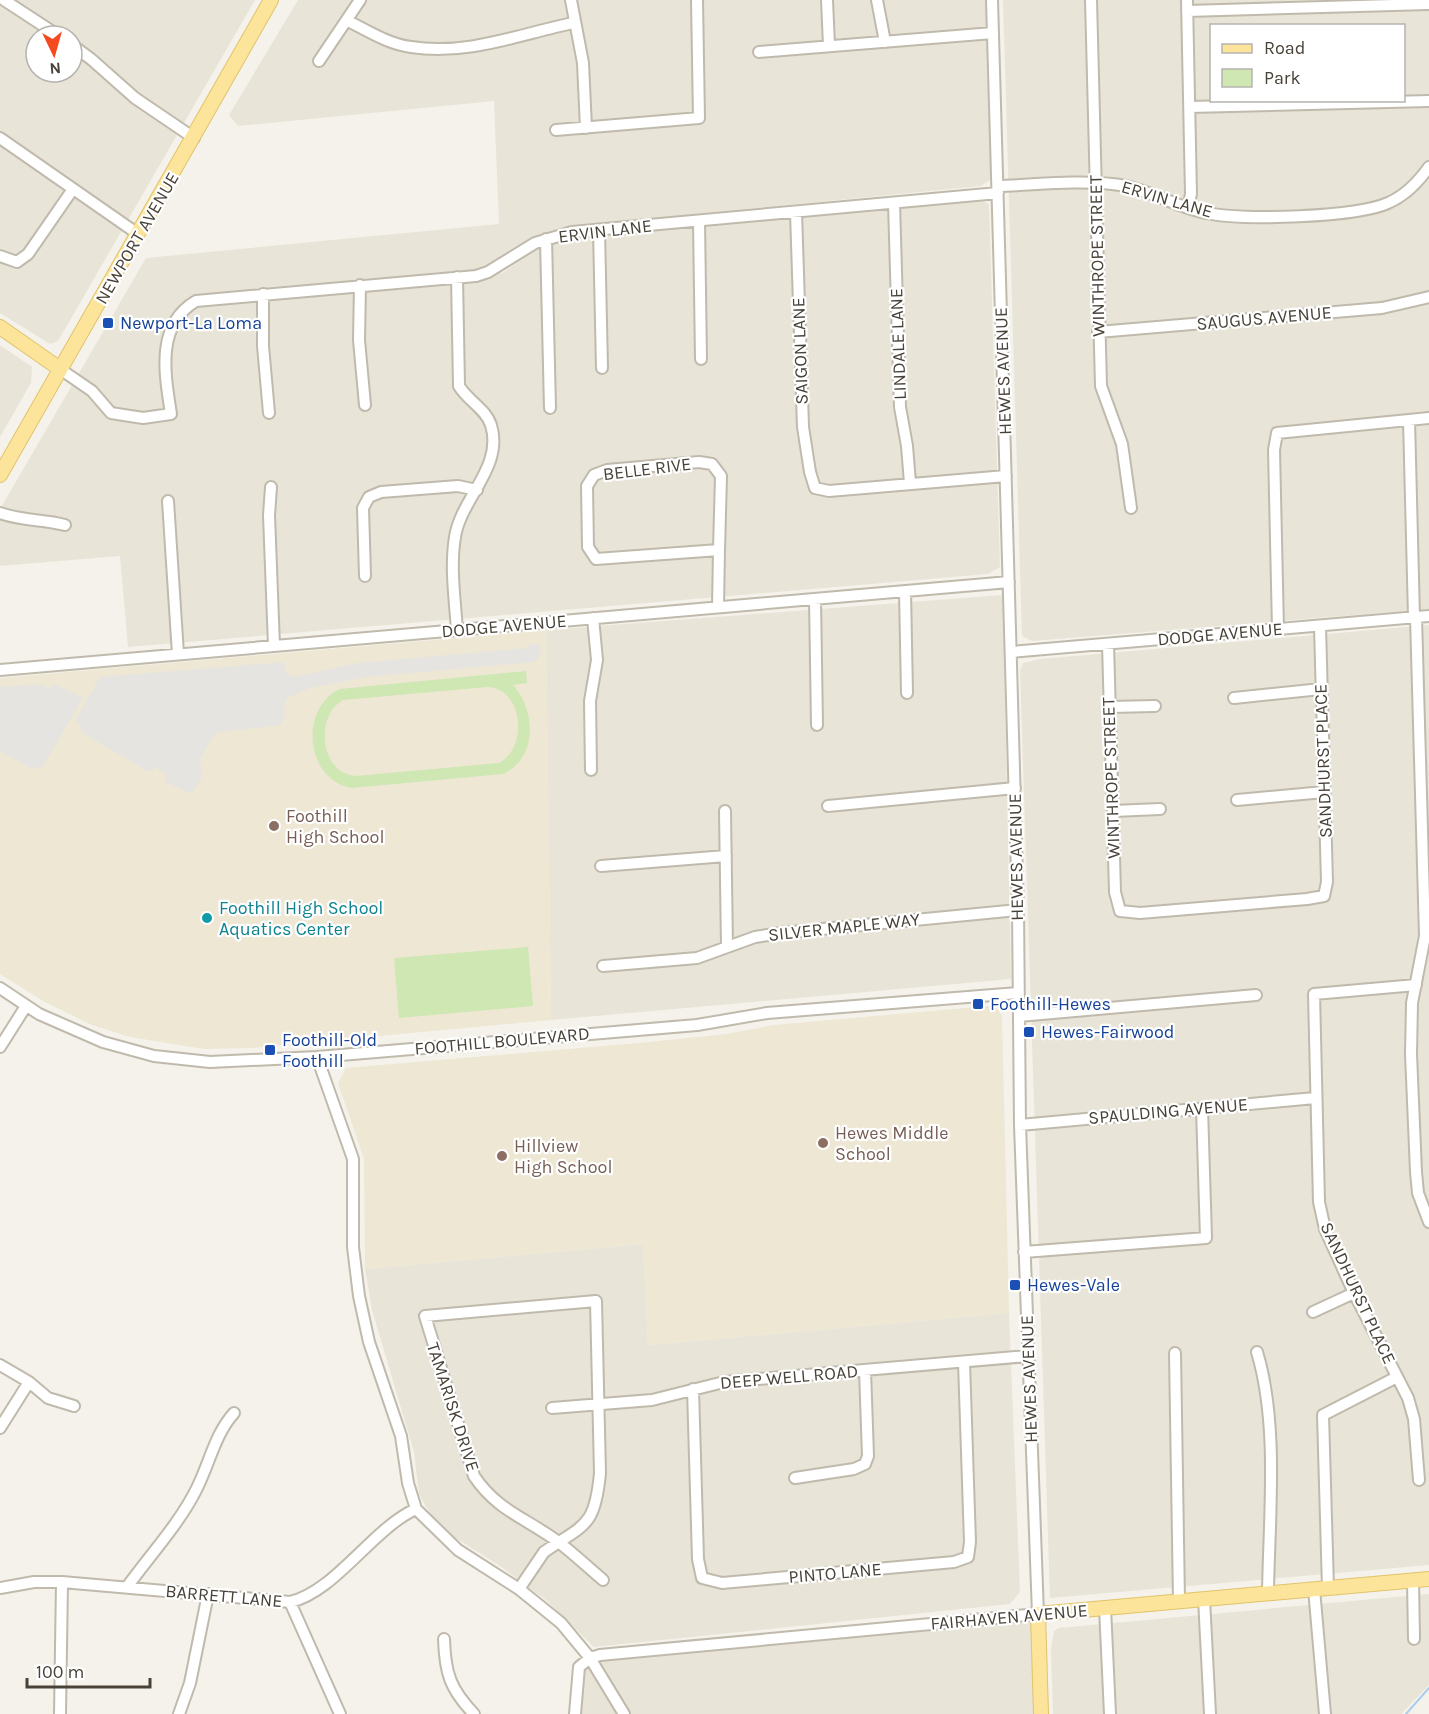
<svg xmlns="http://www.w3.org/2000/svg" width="1429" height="1714" viewBox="0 0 1429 1714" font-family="Karla,sans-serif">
  <rect width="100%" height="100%" fill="#f4f2ea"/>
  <path fill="#e8e4d8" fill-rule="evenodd" d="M0,0H255L58,341L50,344L0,313ZM36,36H72V72H36Z
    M298,0H986L991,179L981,186L564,227L531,237L501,258V274L537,249L574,238L981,201L989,204L1000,567L988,574L128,647L120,556L0,566V509L146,258L499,224L494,101L238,126L229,115Z
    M1003,0H1429V609L1032,641L1022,636ZM1212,26H1404V100H1212Z
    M0,345L32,367L31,383L0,437Z
    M1003,595L1011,979L551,1020L546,630Z
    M1429,625V1565L1050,1598L1020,670L1023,663L1040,659Z
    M643,1244L648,1345L1009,1313L1020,1592L1010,1604L594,1647L546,1600L500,1566L443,1530L426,1507L419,1494L414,1452L372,1310L365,1269Z
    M1429,1594V1685L1401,1714H1053L1051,1649L1054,1631L1059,1628Z
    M1046,1618L1047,1714H573L574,1665L619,1655Z"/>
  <path fill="#ede7d4" d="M546,630L551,1020L252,1048L204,1049L130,1037L92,1025L43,1001L0,974V678Z
    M988,1006H995L1002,1016L1009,1313L648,1345L643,1244L365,1269L364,1159L338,1083L346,1068L639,1043L726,1034L774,1025Z"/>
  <path fill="#cee7b3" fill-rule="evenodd" d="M526,671L527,683L513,685C536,710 538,758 503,774L351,788C305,779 299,708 340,689ZM487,687C523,688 529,747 499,763L356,776C320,774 314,716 343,700Z
    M528,947L533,1006L399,1018L394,958Z"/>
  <path fill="#e6e4e1" d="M531,644H540L541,652L537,660L532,662L367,677L310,688L289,697L285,702L284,718L280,725L215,733L200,759L202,777L192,794L165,782V774L154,767L153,771H147L81,732L80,724L75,721L100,677L283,662L287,674L295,677L357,663L527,648Z
    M41,684L52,690V685H56L83,698L42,768L37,766L34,770L0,751V687Z"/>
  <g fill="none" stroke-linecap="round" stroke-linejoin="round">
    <path stroke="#a8cfef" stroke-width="2" d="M1406,1714L1429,1688"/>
    <defs>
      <path id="minor" d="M4,0L59,36
        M571,0L583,63L586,128
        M827,0L829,46
        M877,0L885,42
        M1091,0L1101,386L1122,444L1131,508
        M1187,0L1191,194L1188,207
        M1187,11L1429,4
        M348,21C368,31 388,44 411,47C467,56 520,34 573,23
        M72,45L91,59L135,98L194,138
        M759,52L993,33
        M319,61L360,0
        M1190,107L1429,101
        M556,130L699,118L697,0
        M0,138L138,234
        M998,186C1035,185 1075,180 1112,184C1146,187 1174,207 1207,213C1243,221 1357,217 1388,203C1405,196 1419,181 1429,167
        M894,203L900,407L907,446L910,483
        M796,212L803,427L810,472L815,488L829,491L1006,476
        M699,221L701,359
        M599,230L602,368
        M546,239L550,408
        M0,256L17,262L28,254L73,189
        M457,277L459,386C467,400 486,409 491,425C504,467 461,498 455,537C450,567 455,600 457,630
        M360,285L359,340L365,405
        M263,294V346L269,413
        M1098,332L1382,308L1429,297
        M60,369L92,391L111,413L143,418L171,414C165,375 155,325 196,301L476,276L488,272L535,243L572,232L998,193
        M1409,420L1414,617
        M699,462L712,464L721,476L719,550L596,559L588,547L587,486L594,475L607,470Z
        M271,487L269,515L274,646
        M168,501L178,654
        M0,513C21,521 43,519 65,525
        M365,576L363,508L369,497L381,492L458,486L477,490
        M905,591L907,693
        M815,599L817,725
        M718,607L719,550
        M1416,617L1425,936L1412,1003L1411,1054L1416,1172L1418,1193L1429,1222
        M1278,629L1274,450L1277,433L1429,418
        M1108,644L1115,892L1120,911L1140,913L1307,899L1324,896L1327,882L1320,626
        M1011,652L1429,616
        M0,670L1009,582
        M1234,698L1321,689
        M1109,707L1155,706
        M591,770L590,701L597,660L593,618
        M1237,800L1324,792
        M828,806L1015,788
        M725,811L727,947
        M1113,811L1160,809
        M601,866L726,856
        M603,966L697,958L755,937L781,933L1018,910
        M1416,985L1314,994L1319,1202L1325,1229L1354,1293L1408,1398L1414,1419L1419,1480
        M0,988L39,1014L103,1042L154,1056L210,1062L317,1057L697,1025L767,1013L1018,993
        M1019,1016L1256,995
        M0,1047L26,1006
        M317,1057L353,1159V1247L359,1296L369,1342L401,1436L408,1483L416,1509L458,1550L519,1589L561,1623L590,1658L624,1714
        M1020,1125L1315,1098
        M1024,1252L1206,1238L1202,1108
        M1313,1312L1354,1293
        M1257,1352C1279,1425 1269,1517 1268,1593
        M1175,1353L1179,1601
        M0,1365L29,1382L48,1398L74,1406
        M693,1389L698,1559L702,1578L722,1583L954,1562L968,1557L970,1542L964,1362
        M552,1408L652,1400L724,1382L1028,1356
        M0,1428L29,1382
        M795,1478L854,1469L865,1464L868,1456L865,1370
        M1413,1580L1414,1639
        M127,1587C150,1555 180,1523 197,1488C210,1462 215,1434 234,1413
        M0,1588L34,1582H62L290,1602C335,1592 373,1528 416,1509
        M1328,1588L1323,1415L1397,1377
        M519,1589L544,1552C585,1524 595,1527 600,1473L596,1301L425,1316L474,1476C498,1512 529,1519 561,1544C575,1555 589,1568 603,1580
        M1314,1589L1325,1714
        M1204,1599L1210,1714
        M290,1602L340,1714
        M1105,1608L1110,1714
        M444,1639C445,1673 450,1689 474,1714
        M60,1714L62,1582
        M179,1714L190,1683L208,1594
        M575,1714L579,1667L590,1658L600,1655L1038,1614L1020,1125L1018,910L992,0"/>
      <path id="major" d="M0,327L60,369
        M0,475L271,0
        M1041,1714L1038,1614L1429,1579"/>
    </defs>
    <use href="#minor" stroke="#c0baac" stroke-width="14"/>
    <use href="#major" stroke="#e1c36a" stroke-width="16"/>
    <use href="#minor" stroke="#fff" stroke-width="10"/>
    <use href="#major" stroke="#fce59b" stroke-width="14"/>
  </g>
  <g fill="#1a4fb4" stroke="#fff" stroke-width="2">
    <rect x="102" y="317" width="12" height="12" rx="3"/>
    <rect x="972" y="998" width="12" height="12" rx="3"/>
    <rect x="1023" y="1026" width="12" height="12" rx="3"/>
    <rect x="264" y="1044" width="12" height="12" rx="3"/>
    <rect x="1009" y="1279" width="12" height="12" rx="3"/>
  </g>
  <g fill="#8d6e63" stroke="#fff" stroke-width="2">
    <circle cx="274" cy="826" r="6"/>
    <circle cx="823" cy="1143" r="6"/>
    <circle cx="502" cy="1156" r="6"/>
  </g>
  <circle fill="#0f9aa8" stroke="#fff" stroke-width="2" cx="207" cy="918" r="6"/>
  <g text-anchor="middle" stroke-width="4.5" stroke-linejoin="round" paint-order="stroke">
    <g font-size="18" fill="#484238" stroke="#fff">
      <text transform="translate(1167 199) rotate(16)" y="6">ERVIN LANE</text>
      <text transform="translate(605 231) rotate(-7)" y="6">ERVIN LANE</text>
      <text transform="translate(137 238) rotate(-60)" y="6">NEWPORT AVENUE</text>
      <text transform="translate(1097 256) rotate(-91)" y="6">WINTHROPE STREET</text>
      <text transform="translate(1264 318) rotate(-5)" y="6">SAUGUS AVENUE</text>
      <text transform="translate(898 344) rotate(-92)" y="6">LINDALE LANE</text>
      <text transform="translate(800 351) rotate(-92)" y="6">SAIGON LANE</text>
      <text transform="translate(1003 371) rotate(-92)" y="6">HEWES AVENUE</text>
      <text transform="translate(647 469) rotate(-7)" y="6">BELLE RIVE</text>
      <text transform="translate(504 626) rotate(-5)" y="6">DODGE AVENUE</text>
      <text transform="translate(1220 634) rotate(-5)" y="6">DODGE AVENUE</text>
      <text transform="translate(1323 761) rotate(-92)" y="6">SANDHURST PLACE</text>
      <text transform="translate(1111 778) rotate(-92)" y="6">WINTHROPE STREET</text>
      <text transform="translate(1016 857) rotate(-91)" y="6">HEWES AVENUE</text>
      <text transform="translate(844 927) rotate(-6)" y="6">SILVER MAPLE WAY</text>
      <text transform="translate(502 1041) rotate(-5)" y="6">FOOTHILL BOULEVARD</text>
      <text transform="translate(1168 1111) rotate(-5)" y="6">SPAULDING AVENUE</text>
      <text transform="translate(1358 1293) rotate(65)" y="6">SANDHURST PLACE</text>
      <text transform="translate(789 1377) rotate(-5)" y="6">DEEP WELL ROAD</text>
      <text transform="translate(1029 1379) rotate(-92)" y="6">HEWES AVENUE</text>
      <text transform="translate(453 1407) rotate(72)" y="6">TAMARISK DRIVE</text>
      <text transform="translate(835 1573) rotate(-5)" y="6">PINTO LANE</text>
      <text transform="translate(224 1596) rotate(5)" y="6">BARRETT LANE</text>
      <text transform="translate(1009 1617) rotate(-5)" y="6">FAIRHAVEN AVENUE</text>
    </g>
    <g font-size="18" fill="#164399" stroke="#fff" text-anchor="start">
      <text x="120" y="329">Newport-La Loma</text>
      <text x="990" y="1010">Foothill-Hewes</text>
      <text x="1041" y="1038">Hewes-Fairwood</text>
      <text x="282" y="1046">Foothill-Old<tspan x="282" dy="21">Foothill</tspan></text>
      <text x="1027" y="1291">Hewes-Vale</text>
    </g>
    <g font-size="18" fill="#785e54" stroke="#fff" text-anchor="start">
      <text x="286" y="822">Foothill<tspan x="286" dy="21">High School</tspan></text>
      <text x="835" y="1139">Hewes Middle<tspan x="835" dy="21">School</tspan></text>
      <text x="514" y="1152">Hillview<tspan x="514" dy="21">High School</tspan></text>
    </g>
    <g font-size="18" fill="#0d838f" stroke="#fff" text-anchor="start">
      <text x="219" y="914">Foothill High School<tspan x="219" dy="21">Aquatics Center</tspan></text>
    </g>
  </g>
  <rect x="1210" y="24" width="195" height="78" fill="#ffffff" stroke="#b6b3af" stroke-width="1.5"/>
  <rect x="1222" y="44" width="30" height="9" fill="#fce59b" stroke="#b6b3af" stroke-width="1.5"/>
  <text x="1264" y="54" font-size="18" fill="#484238">Road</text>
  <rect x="1222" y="69" width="30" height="18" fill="#cee7b3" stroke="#b6b3af" stroke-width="1.5"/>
  <text x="1264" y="84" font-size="18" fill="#484238">Park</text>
  <g transform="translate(54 54) rotate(175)"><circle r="28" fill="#ffffff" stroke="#b6b3af" stroke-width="1.5"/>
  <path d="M0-4.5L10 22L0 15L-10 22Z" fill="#f54a20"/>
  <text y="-9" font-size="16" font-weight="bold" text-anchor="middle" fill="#484238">N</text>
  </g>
  <path d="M27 1678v9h123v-9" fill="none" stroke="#484238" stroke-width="3"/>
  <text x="36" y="1678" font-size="18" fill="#484238" stroke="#ffffff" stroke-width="4.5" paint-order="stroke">100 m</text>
</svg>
